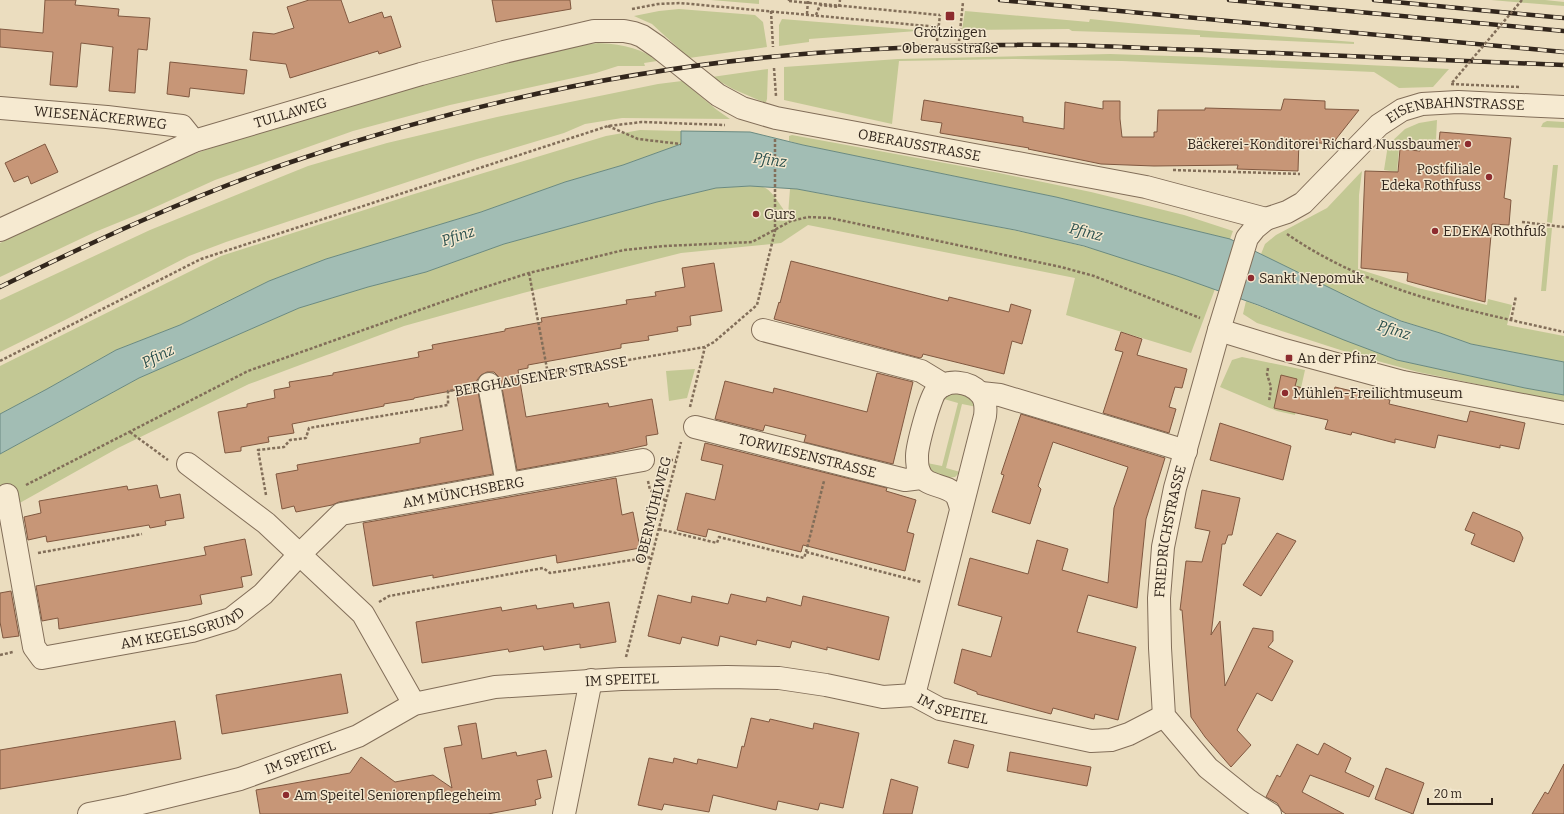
<svg xmlns="http://www.w3.org/2000/svg" width="1564" height="814" viewBox="0 0 1564 814" font-family="Bitter,serif">
  <rect width="100%" height="100%" fill="#ebddbf"/>
  <path fill="#c3c894" d="M711,0H759V4Z
    M1491,0H1545L1564,2V6Z
    M679,9L755,15L763,22L767,47L689,58L652,24L634,16L659,11Z
    M965,11L1089,22L1090,19L1196,30L1354,42V44L1200,37V35L1072,31L1069,29L962,30Z
    M782,19L917,30V31L809,39V42L779,46V25Z
    M598,43C618,44 641,47 657,61L644,63L645,66H618L596,73L450,105L353,131L215,180L149,210L95,232L0,277V243L168,163L226,143L526,53Z
    M1110,54L1201,57L1449,69L1433,87L1399,88L1374,72L1122,61L1012,59L899,61L892,124L784,100V67L898,59Z
    M768,69L767,99L766,102H763L733,89L712,77Z
    M682,81L717,110L730,119L622,118L585,124L564,133L477,159L226,242L189,256L65,320L0,352V300L150,230L308,166L387,143L497,117L658,84Z
    M1437,120L1436,140L1419,139L1418,150L1399,148L1397,172L1384,170L1388,145L1405,129L1419,123Z
    M1547,121L1564,122V128L1541,127L1543,123Z
    M640,130L681,131V144L623,165L565,182L481,212L326,259L269,281L180,325L116,350L47,389L0,414V366L221,256L411,195L606,136Z
    M792,135L999,173L1091,192L1184,215L1233,231L1230,239L1056,197L803,145L789,141V136Z
    M1553,165H1558L1552,223L1547,222Z
    M1362,171L1359,195L1358,269L1418,288L1487,305L1488,299L1512,305L1507,325L1564,336V362L1471,344L1440,333L1402,321L1371,308L1261,254L1265,244L1276,235L1327,208Z
    M750,186C754,186 759,186 763,187C773,190 781,208 788,215L790,189H797C892,208 988,222 1082,246C1127,257 1172,274 1215,289L1191,353L1066,315L1075,278L808,225L781,243L681,253L523,293L404,326L249,384L118,448L0,514V454L139,378L299,308L368,287L426,272L504,244L657,202L716,188Z
    M1547,228H1552L1546,291H1541Z
    M1246,301L1397,360L1525,388L1564,395V402L1418,372L1359,356L1257,323L1243,314Z
    M1242,357L1305,370L1295,415L1277,411L1220,387L1232,360Z
    M695,369L687,398L669,401L666,371Z
    M955,391L971,395L977,407L962,404L946,468L960,472L955,477L944,478L932,473L927,463L942,466L958,403L944,399V396Z"/>
  <path fill="#a2bdb4" stroke="#6a8a81" d="M681,131L750,132L803,145L1056,197L1230,239L1371,308L1401,321L1440,333L1471,344L1564,362V395L1525,388L1397,360L1344,340L1258,305L1177,276L1084,246L1015,230L797,189L750,186L716,188L657,202L504,244L426,272L368,287L299,308L139,378L0,454V414L47,389L116,350L180,325L269,281L326,259L481,212L565,182L623,165L681,144Z"/>
  <path fill="#c79677" stroke="#805840" d="M45,0H76L75,5L119,9L118,16L150,18L147,50L138,49L135,93L109,91L113,47L81,43L77,87L50,85L53,52L0,47V29L43,33Z
    M309,0H341L349,23L382,12L384,18L391,16L401,47L379,54L378,51L290,78L286,64L250,60L253,32L274,34L294,28L287,7Z
    M492,0H570L571,9L496,22Z
    M170,62L247,70L244,94L190,88L189,97L167,94Z
    M1284,99L1325,101V109L1359,110L1336,139L1334,145L1299,140L1298,171L1237,169L1238,165L1154,166L1101,164L1028,149L1029,148L940,133L942,123L921,120L924,100L1023,117V122L1064,129L1065,102L1103,109V101H1120V119L1122,137H1154V132H1157L1158,110H1205V108L1281,110Z
    M1440,132L1511,138L1504,198L1511,200L1509,225L1492,224L1485,302L1407,281L1408,273L1361,268L1365,171L1398,172L1400,149L1420,151L1421,141L1439,142Z
    M45,144L58,172L31,184L28,176L14,182L5,163Z
    M791,261L948,301L949,297L1009,312L1011,304L1031,310L1022,344L1012,341L1004,374L923,354L922,357L920,358L774,319L779,302L780,303Z
    M714,263L722,311L690,316L691,325L677,327L678,331L648,336L649,340L621,344V348L528,365V368L518,370L526,417L608,403L609,407L652,399L658,434L646,436L647,445L611,453L517,470L501,382L498,376L494,372H487L481,375L477,380V386L493,474L339,502L332,505L296,512L294,506L282,509L276,474L298,470L297,465L420,443V438L463,430L456,390L414,398V399L384,404V406L292,424L294,433L268,437L269,442L241,447V451L225,453L218,412L247,407V404L275,398L274,390L290,387L289,382L333,375V373L419,357L418,352L433,349L432,345L505,331V329L542,322L541,318L627,304L626,300L656,296L655,292L685,287L682,268Z
    M1121,332L1142,339L1137,355L1187,369L1182,388L1175,387L1169,407L1176,409L1169,433L1103,413L1123,352L1115,350Z
    M877,373L913,382L893,464L804,442L806,435L765,425L763,431L715,419L725,381L773,393L774,388L867,412Z
    M1281,375L1297,379L1295,386L1333,396L1335,387L1390,400L1389,404L1467,422L1470,411L1525,423L1519,449L1500,445V448L1438,435L1435,448L1395,439V443L1352,432L1351,435L1325,429L1328,420L1274,408Z
    M1021,414L1165,458L1146,519L1137,608L1088,595L1077,632L1136,647L1118,720L1095,714L1094,719L1053,708L1051,714L977,694V692L954,683L962,649L991,657L1002,617L958,605L970,558L1028,574L1037,540L1068,549L1062,570L1108,583L1114,508L1128,467L1053,442L1038,486L1041,489L1030,524L992,512L1004,475L1001,474Z
    M1220,423L1291,446L1283,480L1210,460Z
    M705,443L887,488L886,491L916,500L907,532L914,534L905,571L803,545L801,552L708,529L706,537L677,530L686,493L715,500L723,465L701,460Z
    M616,478L622,515L633,512L640,548L557,563L556,555L433,578V575L373,586L363,523Z
    M157,485L160,498L180,494L184,518L165,521L166,525L150,528L149,525L47,542L46,536L28,540L24,517L41,513L39,501L127,486L128,490Z
    M1202,490L1240,498L1232,535H1228L1225,544H1222L1211,635L1220,621L1225,686L1253,628L1273,631V641L1268,647L1293,661L1272,701L1257,693L1237,730L1251,745L1231,767L1205,737L1191,717L1182,610H1180L1186,561L1202,562L1210,531L1195,528Z
    M1473,512L1520,532L1523,538L1514,562L1471,544L1475,534L1465,530Z
    M1277,533L1296,541L1261,596L1243,585Z
    M245,539L252,575L241,577L243,587L200,595L202,604L59,629L58,618L42,621L36,586L206,555L204,547Z
    M11,591L19,636L3,638L0,622V593Z
    M731,594L766,602L767,597L801,606L803,596L889,617L879,660L827,647V650L792,641L790,648L757,640L756,645L720,636L718,646L682,637L680,644L648,636L658,595L691,603L692,596L728,604Z
    M609,602L616,642L580,648V644L544,650L543,646L509,652L508,649L422,663L416,622L501,607L502,611L536,605L537,609L573,603L574,608Z
    M341,674L348,713L222,734L216,695Z
    M751,718L769,722L770,719L813,729L814,723L859,733L843,808L820,803L818,810L778,801L776,810L713,795L709,812L664,804L662,810L638,805L649,758L673,763L674,758L697,764L698,759L737,768L742,746L744,747Z
    M175,721L181,759L0,789V750Z
    M476,723L482,759L516,752L517,756L546,750L552,777L537,780L541,798L535,800L536,805L488,814H260L256,790L350,773L361,757L395,782L433,775L452,788L444,748L462,745L458,726Z
    M954,740L974,745L968,768L948,763Z
    M1324,743L1351,758L1345,772L1374,786L1369,797L1310,775L1302,792L1344,814H1286L1282,811L1277,803L1266,797L1277,775L1280,777L1297,744L1318,755Z
    M1010,752L1091,767L1087,786L1007,771Z
    M1564,764V814H1532L1545,792L1548,794Z
    M1386,768L1424,783L1413,814L1375,799Z
    M891,779L918,787L912,814H883Z"/>
  <g fill="none" stroke-linecap="round" stroke-linejoin="round">
    <defs>
      <g id="minor">
        <path id="s1" d="M0,108L107,117L182,126L194,141"/>
        <path id="s2" d="M0,230L194,141L421,74L504,52L594,31H624L634,33L642,36L658,47L718,95L742,108L776,118L1146,187L1266,219"/>
        <path d="M763,330L921,371L944,385"/>
        <path d="M1219,330L1281,349L1403,382L1564,413"/>
        <path d="M489,384L507,484"/>
        <path d="M981,393L1000,395L1186,451"/>
        <path id="s3" d="M695,427L905,480L921,478"/>
        <path d="M188,464L266,523L363,614L414,704"/>
        <path id="s4" d="M7,495L34,647L42,658L192,631L231,619L263,594L299,555L341,514L643,460"/>
        <path d="M914,695L985,416C986,408 986,399 980,393C969,381 947,378 936,391C930,397 917,446 917,456C917,460 917,467 919,471C924,488 945,483 956,495C958,498 960,505 961,509"/>
        <path id="s5" d="M89,814L129,806L240,779L358,736L414,704L495,687L621,679L727,677L779,678L826,685L883,697L914,695L940,709L1091,741L1111,740L1129,734L1164,716"/>
        <path d="M564,814L591,680"/>
        <path id="s6" d="M1270,814L1248,800L1208,768L1164,716L1160,648L1159,598L1163,547L1175,488L1219,330L1247,238L1255,228L1266,219L1287,212L1303,203L1379,125L1402,110L1422,104L1458,102L1564,107"/>
      </g>
    </defs>
    <use href="#minor" stroke="#826e59" stroke-width="24"/>
    <path stroke="#826e59" stroke-width="2.5" stroke-dasharray="3 2" stroke-linecap="butt" d="M789,1V0
      M632,9L658,4L680,3L938,27
      M771,11L773,47
      M807,14L808,0
      M816,15L820,5L839,7L840,0
      M937,41L940,15
      M959,41L963,2
      M774,68L776,96
      M608,126L638,139L681,144
      M1173,170L1300,174
      M1522,222L1564,227
      M1287,234C1371,292 1467,310 1564,332
      M529,273L548,374
      M1511,320L1516,296
      M0,361L201,259L608,126L642,122L725,125
      M1268,368L1267,374L1271,387L1269,402
      M510,380L705,347L714,342L757,305L775,231V139
      M690,407L705,347
      M130,432L168,460
      M665,460H676
      M648,481L650,490L666,501
      M26,485L248,371L473,291L529,273L624,250L665,246L752,242L791,221L808,217L830,218L1061,267L1094,276L1200,318
      M266,495L258,450L284,447L290,440L306,438L309,428L448,405V391L467,388
      M659,529L717,543L719,537L804,558L806,552L921,582
      M806,552L824,481
      M38,553L142,534
      M379,602L389,596L543,568L550,573L651,557
      M0,655L13,652
      M626,657L681,442"/>
    <use href="#minor" stroke="#f6ead1" stroke-width="22"/>
    <defs>
      <path id="rail" d="M1000,0L1564,52
        M1229,0L1564,31
        M1374,0L1564,18
        M0,287C94,241 189,197 288,163C458,105 636,67 815,53C898,47 982,44 1065,45C1111,46 1156,49 1202,50C1323,55 1443,60 1564,65"/>
    </defs>
    <use href="#rail" stroke="#32261c" stroke-width="4.5"/>
    <use href="#rail" stroke="#f3e7ce" stroke-width="3" stroke-dasharray="9" stroke-linecap="butt"/>
    <path stroke="#826e59" stroke-width="2.5" stroke-dasharray="3 2" stroke-linecap="butt" d="M789,1L940,15
      M1519,87L1451,84L1522,0"/>
  </g>
  <g fill="#8d2c2f" stroke="#f3e7ce" stroke-width="1.5">
    <rect x="945" y="11" width="10" height="10" rx="2"/>
    <circle cx="1468" cy="144" r="4"/>
    <circle cx="1489" cy="177" r="4"/>
    <circle cx="756" cy="214" r="4"/>
    <circle cx="1435" cy="231" r="4"/>
    <circle cx="1251" cy="278" r="4"/>
    <rect x="1285" y="354" width="8" height="8" rx="2"/>
    <circle cx="1285" cy="393" r="4"/>
    <circle cx="286" cy="795" r="4"/>
  </g>
  <g text-anchor="middle" stroke-width="3" stroke-linejoin="round" paint-order="stroke">
    <g font-size="14" fill="#32261c" stroke="#f3e7ce" text-anchor="start">
      <text x="950" y="37" text-anchor="middle">Grötzingen<tspan x="950" dy="16">Oberausstraße</tspan></text>
      <text x="1460" y="149" text-anchor="end">Bäckerei-Konditorei Richard Nussbaumer</text>
      <text x="1481" y="174" text-anchor="end">Postfiliale<tspan x="1481" dy="16">Edeka Rothfuss</tspan></text>
      <text x="764" y="219">Gurs</text>
      <text x="1443" y="236">EDEKA Rothfuß</text>
      <text x="1259" y="283">Sankt Nepomuk</text>
      <text x="1297" y="363">An der Pfinz</text>
      <text x="1293" y="398">Mühlen-Freilichtmuseum</text>
      <text x="294" y="800">Am Speitel Seniorenpflegeheim</text>
    </g>
    <g font-size="14" fill="#32261c" stroke="#f3e7ce">
      <text dy="5" stroke="none"><textPath href="#s2" startOffset="314">TULLAWEG</textPath></text>
      <text dy="5" stroke="none"><textPath href="#s6" startOffset="892">EISENBAHNSTRASSE</textPath></text>
      <text dy="5" stroke="none"><textPath href="#s1" startOffset="101">WIESENÄCKERWEG</textPath></text>
      <text dy="5" stroke="none"><textPath href="#s2" startOffset="982">OBERAUSSTRASSE</textPath></text>
      <text transform="translate(541 376) rotate(-10)" y="5">BERGHAUSENER STRASSE</text>
      <text dy="5" stroke="none"><textPath href="#s3" startOffset="116">TORWIESENSTRASSE</textPath></text>
      <text dy="5" stroke="none"><textPath href="#s4" startOffset="638">AM MÜNCHSBERG</textPath></text>
      <text transform="translate(653 510) rotate(-76)" y="5">OBERMÜHLWEG</text>
      <text dy="5" stroke="none"><textPath href="#s6" startOffset="331">FRIEDRICHSTRASSE</textPath></text>
      <text dy="5" stroke="none"><textPath href="#s4" startOffset="312">AM KEGELSGRUND</textPath></text>
      <text dy="5" stroke="none"><textPath href="#s5" startOffset="555">IM SPEITEL</textPath></text>
      <text dy="5" stroke="none"><textPath href="#s5" startOffset="891">IM SPEITEL</textPath></text>
      <text dy="5" stroke="none"><textPath href="#s5" startOffset="219">IM SPEITEL</textPath></text>
    </g>
    <g font-size="15" font-style="italic" fill="#2c514e" stroke="#f3e7ce">
      <text transform="translate(770 160) rotate(8)" y="5">Pfinz</text>
      <text transform="translate(1086 232) rotate(14)" y="5">Pfinz</text>
      <text transform="translate(458 236) rotate(-18)" y="5">Pfinz</text>
      <text transform="translate(1394 330) rotate(17)" y="5">Pfinz</text>
      <text transform="translate(158 356) rotate(-26)" y="5">Pfinz</text>
    </g>
  </g>
  <path d="M1428 798v6h64v-6" fill="none" stroke="#32261c" stroke-width="2"/>
  <text x="1434" y="798" font-size="12" fill="#32261c" stroke="#f3e7ce" stroke-width="3" paint-order="stroke">20 m</text>
</svg>
